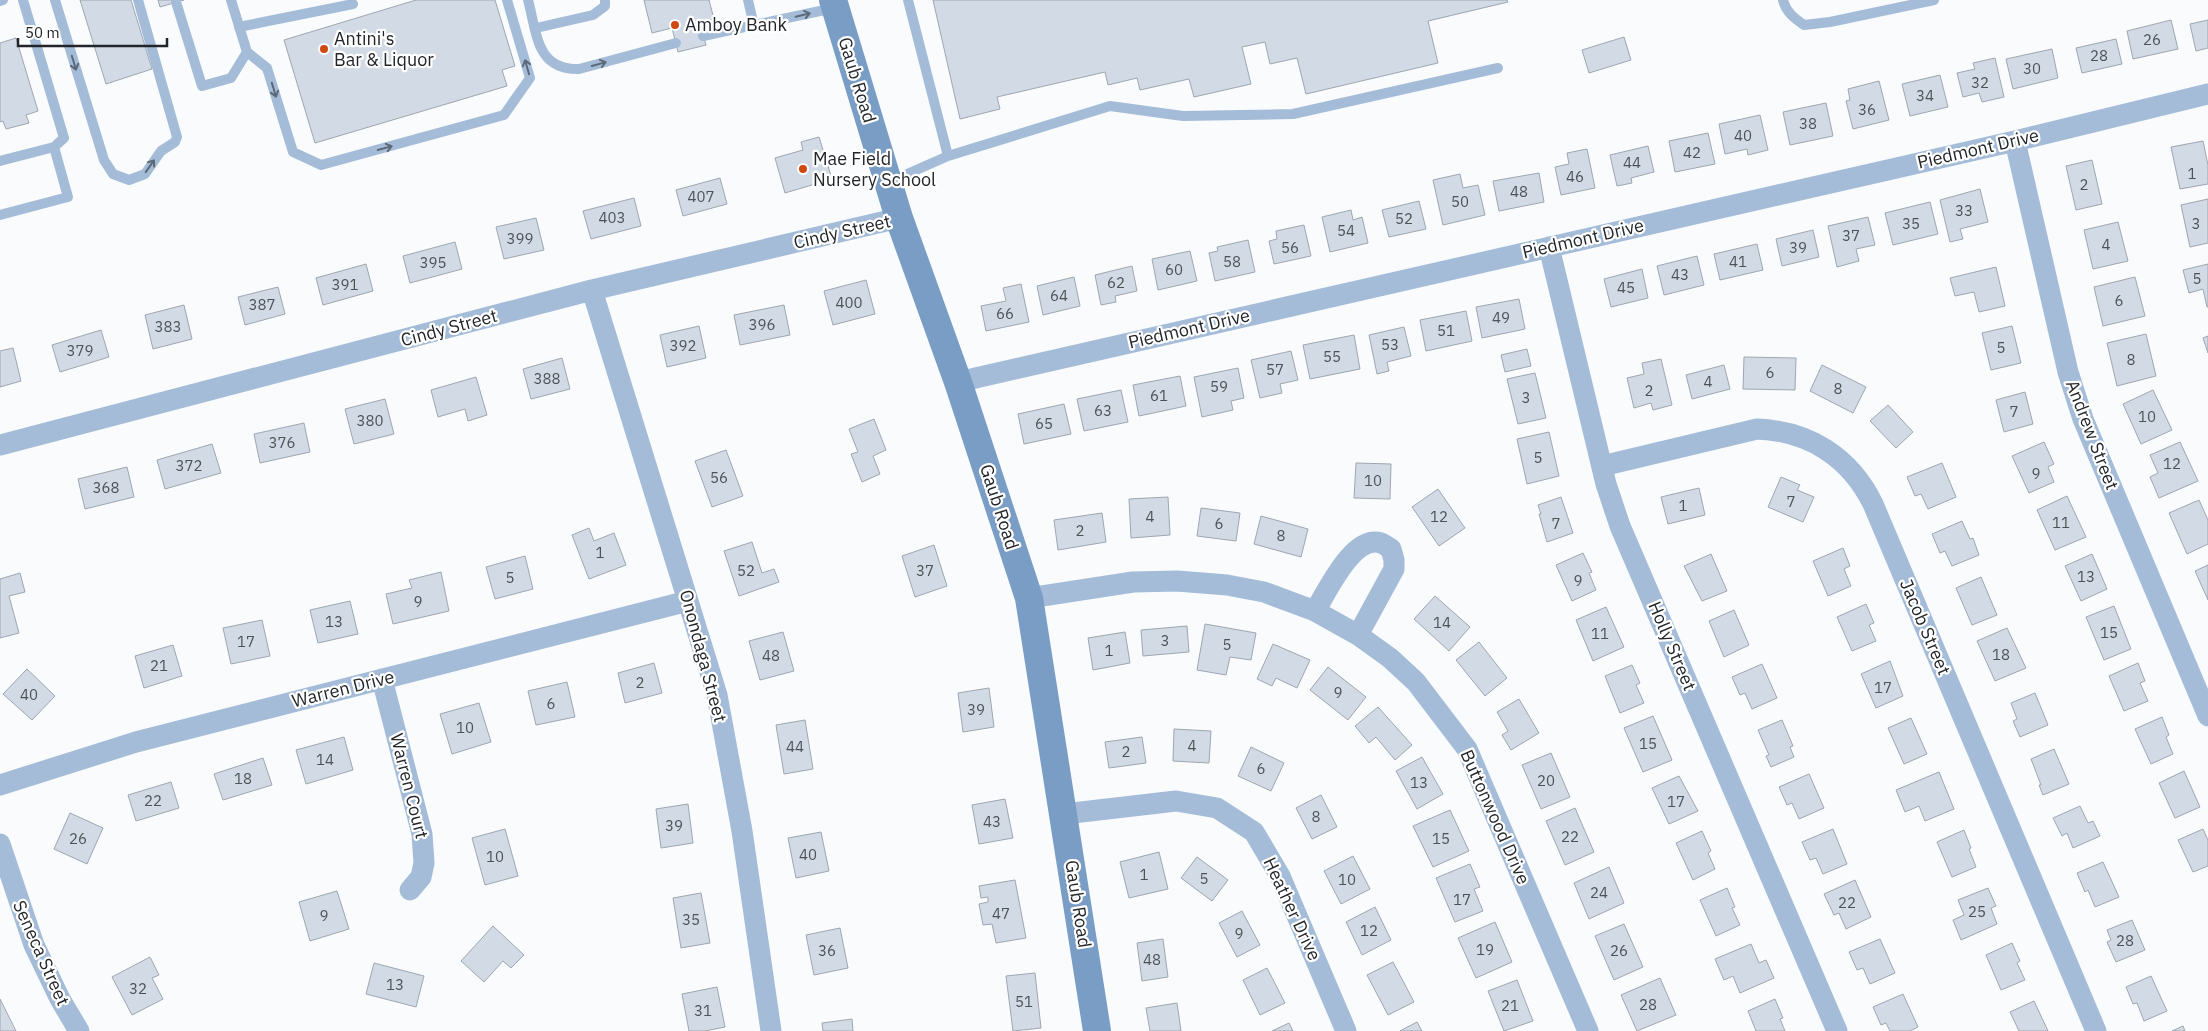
<svg xmlns="http://www.w3.org/2000/svg" width="2208" height="1031" viewBox="0 0 2208 1031" font-family="'IBM Plex Sans',sans-serif">
  <rect width="100%" height="100%" fill="#f9fbfd"/>
  <path fill="#d2dbe5" stroke="#9ea6b0" d="M80,0H131L152,69L106,84Z
    M158,0H184L160,7Z
    M416,0H495L515,66L502,70L507,86L315,143L284,40Z
    M644,0H709L714,19L700,22L706,45L678,52L672,28L652,33Z
    M933,0H1507L1508,2L1428,21L1438,63L1306,94L1297,58L1270,64L1265,42L1242,47L1251,84L1194,97L1189,79L1140,90L1137,78L1108,85L1105,72L997,97L1000,109L960,119Z
    M2171,20L2178,49L2133,59L2127,31Z
    M2208,20V48L2196,51L2190,24Z
    M1624,37L1631,60L1589,73L1582,50Z
    M16,38L38,111L26,115L29,123L6,129L3,121L0,122V43Z
    M2116,39L2122,64L2082,73L2076,48Z
    M2052,49L2058,78L2013,89L2006,59Z
    M1995,58L2004,97L1982,102L1979,93L1963,97L1957,73L1975,69L1973,63Z
    M1940,75L1948,107L1910,116L1902,84Z
    M1879,81L1889,120L1853,129L1846,101L1850,100L1848,89Z
    M1826,103L1833,136L1790,145L1783,112Z
    M1760,115L1768,150L1748,155L1747,149L1725,154L1719,124Z
    M1708,133L1715,164L1675,172L1669,141Z
    M819,137L832,179L785,193L775,158L803,150L801,142Z
    M2203,141L2208,165V184L2180,189L2171,147Z
    M1648,146L1654,172L1631,178L1632,183L1617,186L1610,155Z
    M1587,149L1595,188L1561,195L1555,167L1569,164L1567,153Z
    M2092,160L2102,204L2076,210L2066,166Z
    M1539,173L1544,202L1499,211L1493,181Z
    M1460,174L1463,188L1478,185L1485,215L1443,225L1433,180Z
    M720,178L727,204L683,216L676,190Z
    M1980,189L1988,222L1960,229L1963,239L1950,242L1940,200Z
    M634,198L641,226L591,239L583,211Z
    M2208,199V243L2190,247L2181,205Z
    M1419,201L1426,229L1389,237L1382,210Z
    M1930,202L1938,234L1893,245L1885,213Z
    M1351,210L1353,220L1362,217L1368,243L1330,252L1322,217Z
    M1868,217L1875,245L1856,249L1859,261L1837,267L1828,226Z
    M536,218L544,250L504,259L496,227Z
    M2118,222L2128,261L2093,269L2084,230Z
    M1304,225L1311,256L1274,264L1269,241L1277,239L1276,231Z
    M1813,230L1819,257L1782,266L1776,239Z
    M1248,240L1255,272L1215,281L1209,253L1218,251L1217,247Z
    M455,242L462,269L410,283L403,256Z
    M1757,244L1763,270L1720,280L1714,254Z
    M1190,251L1197,281L1158,290L1152,259Z
    M1697,256L1704,285L1664,295L1657,266Z
    M366,264L373,291L323,305L316,278Z
    M2208,264V307H2207L2203,289L2189,293L2183,270Z
    M1132,266L1137,291L1115,296L1116,302L1101,305L1095,275Z
    M1996,267L2005,306L1979,312L1974,292L1955,296L1950,278Z
    M1642,269L1648,298L1611,307L1604,279Z
    M1074,277L1080,306L1043,315L1037,286Z
    M2135,277L2145,316L2103,326L2094,287Z
    M866,280L875,314L833,325L824,291Z
    M1021,284L1029,322L986,331L981,306L1006,301L1003,288Z
    M278,287L285,314L245,325L238,297Z
    M1519,299L1525,329L1482,338L1476,307Z
    M184,305L192,339L153,349L145,315Z
    M784,305L790,335L740,345L734,315Z
    M1466,311L1472,341L1426,351L1420,320Z
    M699,326L706,358L667,367L660,335Z
    M2012,326L2021,363L1991,370L1982,333Z
    M1404,327L1411,356L1387,362L1389,371L1377,374L1369,335Z
    M101,330L109,357L60,372L52,345Z
    M2146,334L2156,376L2117,386L2107,343Z
    M1354,335L1360,369L1310,379L1303,345Z
    M2208,336V353L2203,338Z
    M13,348L21,381L0,387V351Z
    M1527,349L1531,366L1505,372L1501,355Z
    M1291,351L1298,380L1280,384L1282,393L1260,398L1251,360Z
    M1744,357L1796,358L1795,390L1743,389Z
    M562,358L570,389L531,399L523,369Z
    M1661,359L1672,405L1653,410L1651,403L1634,408L1627,378L1644,374L1642,363Z
    M1724,365L1730,389L1692,399L1686,375Z
    M1822,365L1866,387L1853,413L1810,391Z
    M1238,368L1244,398L1231,401L1233,410L1202,417L1194,377Z
    M1535,373L1546,418L1518,424L1507,379Z
    M1180,376L1186,406L1139,416L1133,385Z
    M476,377L487,415L468,421L465,409L438,417L431,390Z
    M1121,390L1128,422L1084,431L1077,399Z
    M2153,390L2172,430L2141,444L2123,404Z
    M2025,392L2033,424L2004,432L1996,400Z
    M385,399L394,434L354,444L345,409Z
    M1064,404L1071,434L1024,444L1018,414Z
    M1888,405L1913,432L1896,448L1870,421Z
    M874,419L886,450L873,456L880,474L862,482L851,454L858,452L849,429Z
    M304,423L310,452L260,463L254,434Z
    M1549,432L1559,476L1527,484L1517,439Z
    M2044,442L2054,464L2048,467L2054,482L2029,493L2012,456Z
    M2180,442L2198,481L2159,498L2150,477L2158,473L2150,455Z
    M212,444L221,473L165,489L157,460Z
    M726,450L743,496L712,507L695,461Z
    M1356,463L1391,464L1390,499L1354,498Z
    M1942,463L1956,497L1928,509L1921,494L1915,496L1907,477Z
    M127,467L134,497L85,509L78,479Z
    M1781,477L1800,485L1797,490L1814,497L1803,522L1768,507Z
    M1699,488L1705,515L1668,524L1661,497Z
    M1438,489L1465,528L1439,546L1412,507Z
    M2067,496L2086,537L2055,550L2037,510Z
    M1168,497L1170,535L1131,538L1129,499Z
    M1561,497L1573,533L1547,542L1539,514H1541L1538,505Z
    M2199,500L2208,520V544L2187,554L2169,513Z
    M1201,508L1240,513L1236,541L1197,536Z
    M1102,513L1106,542L1058,550L1054,520Z
    M1261,516L1308,529L1301,557L1254,544Z
    M1962,521L1970,539L1973,538L1979,555L1952,566L1945,551L1940,553L1932,534Z
    M589,528L594,541L614,533L626,565L589,579L572,535Z
    M752,542L762,573L774,569L779,582L739,596L724,551Z
    M934,545L947,586L915,597L902,556Z
    M1843,548L1850,566L1844,569L1851,586L1828,596L1813,561Z
    M1583,553L1592,572L1589,573L1596,590L1572,601L1556,565Z
    M1711,554L1727,591L1702,601L1684,566Z
    M2092,554L2107,589L2081,601L2065,566Z
    M525,556L533,589L495,599L486,567Z
    M2208,565V600L2195,571Z
    M441,572L449,611L393,624L386,594L412,588L409,580Z
    M20,573L25,592L9,596L19,633L0,638V579Z
    M1981,577L1997,615L1972,625L1956,588Z
    M1435,596L1470,627L1449,651L1414,619Z
    M350,601L358,634L318,643L310,610Z
    M1866,604L1874,623L1869,625L1876,641L1852,651L1837,617Z
    M2114,606L2131,649L2104,660L2086,617Z
    M1606,607L1624,647L1593,661L1576,620Z
    M1734,610L1749,645L1724,657L1709,621Z
    M262,620L270,656L231,664L223,628Z
    M1205,624L1256,633L1251,660L1230,657L1226,675L1197,670Z
    M1187,626L1189,652L1143,656L1141,630Z
    M2007,628L2026,668L1995,681L1977,641Z
    M783,632L794,671L760,680L749,641Z
    M1125,632L1130,663L1093,670L1088,638Z
    M1479,642L1507,678L1485,696L1456,660Z
    M1273,644L1310,660L1297,688L1276,678L1272,686L1257,679Z
    M173,645L182,676L144,688L135,656Z
    M1890,661L1903,696L1876,708L1861,674Z
    M654,663L662,693L625,703L618,673Z
    M2138,663L2145,681L2140,683L2148,701L2124,711L2109,676Z
    M1762,664L1777,698L1752,709L1745,693L1740,695L1732,677Z
    M1632,665L1640,683L1636,685L1644,703L1620,713L1605,676Z
    M1328,667L1366,697L1348,720L1310,690Z
    M27,669L55,696L32,720L3,694Z
    M567,682L575,717L536,725L528,691Z
    M989,688L994,727L963,732L958,693Z
    M2035,693L2048,725L2020,737L2013,721L2017,719L2011,703Z
    M1519,699L1539,733L1511,750L1502,735L1508,731L1497,712Z
    M479,703L491,742L452,754L440,714Z
    M1378,707L1412,745L1395,760L1376,737L1369,743L1355,726Z
    M1653,716L1672,760L1643,772L1624,728Z
    M2162,717L2169,735L2166,737L2173,754L2151,764L2135,729Z
    M1911,718L1927,754L1904,764L1888,728Z
    M805,720L813,769L784,774L776,725Z
    M1782,720L1793,746L1790,747L1794,757L1771,767L1766,756L1769,755L1758,730Z
    M1174,729L1211,731L1209,763L1173,761Z
    M344,737L353,770L306,784L296,750Z
    M1142,737L1146,763L1109,768L1105,742Z
    M1251,747L1284,763L1271,791L1238,776Z
    M2054,749L2069,784L2043,795L2039,785H2041L2031,759Z
    M1551,753L1570,797L1541,809L1522,765Z
    M1422,757L1443,794L1417,809L1396,771Z
    M263,758L272,785L223,800L214,774Z
    M2184,771L2200,807L2175,818L2159,783Z
    M1939,772L1954,809L1925,821L1919,806L1905,812L1896,790Z
    M1809,774L1824,808L1799,819L1792,803L1787,805L1779,787Z
    M1679,776L1698,811L1669,824L1652,788Z
    M171,782L179,808L136,821L128,795Z
    M1321,795L1337,827L1312,839L1296,808Z
    M1005,799L1013,838L979,844L972,805Z
    M688,804L693,843L661,848L656,809Z
    M2080,806L2088,823L2093,821L2100,836L2073,848L2067,833L2062,836L2053,818Z
    M1575,808L1594,852L1565,865L1546,821Z
    M1450,810L1469,851L1433,867L1413,826Z
    M70,813L103,828L87,864L54,849Z
    M505,829L518,876L485,885L472,838Z
    M1833,829L1847,864L1823,874L1816,858L1810,860L1802,842Z
    M2203,829L2208,840V866L2193,872L2178,840Z
    M1964,830L1971,848L1969,849L1976,867L1952,877L1937,842Z
    M1702,831L1711,851L1708,853L1715,869L1693,880L1676,843Z
    M821,832L829,871L796,878L788,838Z
    M1159,852L1168,889L1129,898L1120,862Z
    M1353,856L1370,889L1341,904L1324,871Z
    M1197,857L1228,880L1212,901L1181,878Z
    M2103,862L2119,897L2095,907L2088,890L2085,892L2077,873Z
    M1470,864L1480,887L1474,889L1483,911L1455,922L1436,878Z
    M1609,867L1624,903L1589,919L1574,883Z
    M1015,880L1026,938L996,943L992,924L983,925L979,904L988,902V897L981,898L979,886Z
    M1855,880L1871,917L1846,929L1839,913L1834,915L1824,894Z
    M1727,888L1735,907L1732,908L1740,925L1716,936L1700,900Z
    M1988,888L1996,906L1991,908L1997,924L1961,940L1953,920L1964,915L1958,900Z
    M337,891L349,929L310,941L299,902Z
    M701,893L710,943L681,948L673,898Z
    M1375,907L1391,940L1362,955L1346,922Z
    M1242,911L1260,945L1237,957L1219,923Z
    M2132,920L2145,950L2116,962L2107,942L2111,940L2107,930Z
    M1495,922L1512,962L1476,978L1458,938Z
    M1624,924L1643,967L1614,980L1595,936Z
    M493,926L524,955L511,968L503,961L484,982L461,961Z
    M840,928L848,968L814,975L806,935Z
    M1163,939L1168,977L1142,981L1137,943Z
    M1880,939L1895,973L1870,984L1863,968L1857,970L1849,952Z
    M2012,943L2020,961L2017,963L2025,980L2001,990L1986,955Z
    M1751,944L1759,963L1766,960L1774,978L1740,993L1733,976L1724,980L1715,959Z
    M150,957L159,975L152,978L163,999L132,1015L112,977Z
    M1393,962L1414,1002L1388,1015L1367,975Z
    M374,963L424,976L416,1007L366,994Z
    M1267,968L1285,1003L1260,1015L1243,980Z
    M1035,973L1041,1028L1013,1031L1006,976Z
    M2151,976L2167,1011L2144,1021L2137,1003L2133,1004L2126,987Z
    M1660,978L1676,1015L1637,1031L1621,995Z
    M1517,980L1533,1021L1504,1031L1488,991Z
    M717,987L725,1027L705,1031H689L682,994Z
    M1903,994L1918,1027L1910,1031H1890L1886,1023L1881,1025L1873,1007Z
    M0,999L16,1031H0Z
    M1775,999L1783,1018L1780,1019L1785,1031H1756L1748,1011Z
    M2034,1001L2048,1031H2019L2010,1012Z
    M1177,1003L1181,1031H1150L1146,1008Z
    M852,1019L853,1031H823L822,1023Z
    M1417,1022L1422,1031H1400Z
    M1289,1023L1293,1031H1272Z
    M2183,1026L2185,1031H2172Z"/>
  <g fill="none" stroke-linecap="round" stroke-linejoin="round">
    <path stroke="#a4bcd8" stroke-width="10" d="M23,0L64,138L54,147
      M55,0L104,160L113,174L129,180L145,174L161,151L175,142L177,137L138,0
      M231,0L247,52L267,68L293,152L321,165L504,115L530,78L507,0
      M528,0C537,33 536,70 579,69L676,43
      M748,0L754,26
      M908,0L948,156
      M1783,0C1786,12 1794,18 1804,25L1830,22L1934,0
      M0,1L3,0
      M176,2L202,86L231,78L247,52
      M239,27L353,4
      M536,28L593,15L605,6V0
      M703,36L834,8
      M0,161L54,147L68,197L0,215
      M889,182L948,156L1110,106L1183,116L1293,114L1498,68"/>
    <path stroke="#a4bcd8" stroke-width="21" d="M2015,141L2068,372L2083,419L2208,716
      M1549,247L1606,484L1620,526L1837,1031
      M592,290L717,695L742,831L771,1031
      M958,382L2015,141L2208,94
      M0,445L592,290L899,218
      M1602,466L1757,429C1809,431 1850,457 1873,504L2096,1031
      M1029,598L1133,582L1177,581L1227,585L1264,592L1315,611L1358,635L1390,658L1416,682L1467,749L1588,1031
      M1315,611C1327,592 1353,534 1381,543C1384,544 1388,547 1391,549L1394,560V569L1358,635
      M382,679L422,834L424,863L421,877L410,890
      M0,785L136,742L688,601
      M1064,814L1176,801L1217,808L1254,832L1280,876L1346,1031
      M0,844L34,945L60,999L79,1031"/>
    <path stroke="#799dc5" stroke-width="28" d="M833,0L899,218L958,382L1029,598L1097,1031"/>
  </g>
  <defs><path id="oneway-shaft" d="M-6 0H5M1.5-3L5.5 0L1.5 3" fill="none" stroke-width="1.6" stroke-linecap="round" stroke-linejoin="round" transform="scale(1.25)"/></defs>
  <g stroke="#5c6978">
    <use href="#oneway-shaft" transform="translate(803 15) rotate(-13)"/>
    <use href="#oneway-shaft" transform="translate(74 63) rotate(73)"/>
    <use href="#oneway-shaft" transform="translate(599 64) rotate(-15)"/>
    <use href="#oneway-shaft" transform="translate(527 67) rotate(-106)"/>
    <use href="#oneway-shaft" transform="translate(274 90) rotate(73)"/>
    <use href="#oneway-shaft" transform="translate(385 148) rotate(-15)"/>
    <use href="#oneway-shaft" transform="translate(150 166) rotate(-55)"/>
  </g>
  <g fill="#cf4810" stroke="#fff" stroke-width="2">
    <circle cx="675" cy="25" r="5"/>
    <circle cx="324" cy="49" r="5"/>
    <circle cx="803" cy="169" r="5"/>
  </g>
  <g text-anchor="middle" stroke-width="4.5" stroke-linejoin="round" paint-order="stroke">
    <g font-size="15" fill="#4e5258">
      <text x="2152" y="45">26</text>
      <text x="2099" y="61">28</text>
      <text x="2032" y="74">30</text>
      <text x="1980" y="88">32</text>
      <text x="1925" y="101">34</text>
      <text x="1867" y="115">36</text>
      <text x="1808" y="129">38</text>
      <text x="1743" y="141">40</text>
      <text x="1692" y="158">42</text>
      <text x="1632" y="168">44</text>
      <text x="2192" y="179">1</text>
      <text x="1575" y="182">46</text>
      <text x="2084" y="190">2</text>
      <text x="1519" y="197">48</text>
      <text x="701" y="202">407</text>
      <text x="1460" y="207">50</text>
      <text x="1964" y="216">33</text>
      <text x="612" y="223">403</text>
      <text x="1404" y="224">52</text>
      <text x="1911" y="229">35</text>
      <text x="2196" y="229">3</text>
      <text x="1346" y="236">54</text>
      <text x="1851" y="241">37</text>
      <text x="520" y="244">399</text>
      <text x="2106" y="250">4</text>
      <text x="1290" y="253">56</text>
      <text x="1798" y="253">39</text>
      <text x="1232" y="267">58</text>
      <text x="1738" y="267">41</text>
      <text x="433" y="268">395</text>
      <text x="1174" y="275">60</text>
      <text x="1680" y="280">43</text>
      <text x="2197" y="284">5</text>
      <text x="1116" y="288">62</text>
      <text x="345" y="290">391</text>
      <text x="1626" y="293">45</text>
      <text x="1059" y="301">64</text>
      <text x="2119" y="306">6</text>
      <text x="849" y="308">400</text>
      <text x="262" y="310">387</text>
      <text x="1005" y="319">66</text>
      <text x="1501" y="323">49</text>
      <text x="762" y="330">396</text>
      <text x="168" y="332">383</text>
      <text x="1446" y="336">51</text>
      <text x="1390" y="350">53</text>
      <text x="683" y="351">392</text>
      <text x="2001" y="353">5</text>
      <text x="80" y="356">379</text>
      <text x="1332" y="362">55</text>
      <text x="2131" y="365">8</text>
      <text x="1275" y="375">57</text>
      <text x="1770" y="378">6</text>
      <text x="547" y="384">388</text>
      <text x="1708" y="387">4</text>
      <text x="1219" y="392">59</text>
      <text x="1838" y="394">8</text>
      <text x="1649" y="396">2</text>
      <text x="1159" y="401">61</text>
      <text x="1526" y="403">3</text>
      <text x="1103" y="416">63</text>
      <text x="2014" y="417">7</text>
      <text x="2147" y="422">10</text>
      <text x="370" y="426">380</text>
      <text x="1044" y="429">65</text>
      <text x="282" y="448">376</text>
      <text x="1538" y="463">5</text>
      <text x="2172" y="469">12</text>
      <text x="189" y="471">372</text>
      <text x="2036" y="479">9</text>
      <text x="719" y="483">56</text>
      <text x="1373" y="486">10</text>
      <text x="106" y="493">368</text>
      <text x="1791" y="507">7</text>
      <text x="1683" y="511">1</text>
      <text x="1150" y="522">4</text>
      <text x="1439" y="522">12</text>
      <text x="2061" y="528">11</text>
      <text x="1219" y="529">6</text>
      <text x="1556" y="529">7</text>
      <text x="1080" y="536">2</text>
      <text x="1281" y="541">8</text>
      <text x="600" y="558">1</text>
      <text x="746" y="576">52</text>
      <text x="925" y="576">37</text>
      <text x="2086" y="582">13</text>
      <text x="510" y="583">5</text>
      <text x="1578" y="586">9</text>
      <text x="418" y="607">9</text>
      <text x="334" y="627">13</text>
      <text x="1442" y="628">14</text>
      <text x="2109" y="638">15</text>
      <text x="1600" y="639">11</text>
      <text x="1165" y="646">3</text>
      <text x="246" y="647">17</text>
      <text x="1227" y="650">5</text>
      <text x="1109" y="656">1</text>
      <text x="2001" y="660">18</text>
      <text x="771" y="661">48</text>
      <text x="159" y="671">21</text>
      <text x="640" y="688">2</text>
      <text x="1883" y="693">17</text>
      <text x="1338" y="698">9</text>
      <text x="29" y="700">40</text>
      <text x="551" y="709">6</text>
      <text x="976" y="715">39</text>
      <text x="465" y="733">10</text>
      <text x="1648" y="749">15</text>
      <text x="1192" y="751">4</text>
      <text x="795" y="752">44</text>
      <text x="1126" y="757">2</text>
      <text x="325" y="765">14</text>
      <text x="1261" y="774">6</text>
      <text x="243" y="784">18</text>
      <text x="1546" y="786">20</text>
      <text x="1419" y="788">13</text>
      <text x="153" y="806">22</text>
      <text x="1676" y="807">17</text>
      <text x="1316" y="822">8</text>
      <text x="992" y="827">43</text>
      <text x="674" y="831">39</text>
      <text x="1570" y="842">22</text>
      <text x="78" y="844">26</text>
      <text x="1441" y="844">15</text>
      <text x="808" y="860">40</text>
      <text x="495" y="862">10</text>
      <text x="1144" y="880">1</text>
      <text x="1204" y="884">5</text>
      <text x="1347" y="885">10</text>
      <text x="1599" y="898">24</text>
      <text x="1462" y="905">17</text>
      <text x="1847" y="908">22</text>
      <text x="1977" y="917">25</text>
      <text x="1001" y="919">47</text>
      <text x="324" y="921">9</text>
      <text x="691" y="925">35</text>
      <text x="1369" y="936">12</text>
      <text x="1239" y="939">9</text>
      <text x="2125" y="946">28</text>
      <text x="1485" y="955">19</text>
      <text x="827" y="956">36</text>
      <text x="1619" y="956">26</text>
      <text x="1152" y="965">48</text>
      <text x="395" y="990">13</text>
      <text x="138" y="994">32</text>
      <text x="1024" y="1007">51</text>
      <text x="1648" y="1010">28</text>
      <text x="1510" y="1011">21</text>
      <text x="703" y="1016">31</text>
    </g>
    <g font-size="18" fill="#222529" stroke="#fff" text-anchor="start">
      <text x="685" y="31">Amboy Bank</text>
      <text x="334" y="45">Antini's<tspan x="334" dy="21">Bar &amp; Liquor</tspan></text>
      <text x="813" y="165">Mae Field<tspan x="813" dy="21">Nursery School</tspan></text>
    </g>
    <g font-size="18" fill="#222529" stroke="#fff">
      <text transform="translate(857 80) rotate(73)" y="6">Gaub Road</text>
      <text transform="translate(1978 149) rotate(-13)" y="6">Piedmont Drive</text>
      <text transform="translate(842 232) rotate(-13)" y="6">Cindy Street</text>
      <text transform="translate(1583 239) rotate(-13)" y="6">Piedmont Drive</text>
      <text transform="translate(449 328) rotate(-15)" y="6">Cindy Street</text>
      <text transform="translate(1189 329) rotate(-13)" y="6">Piedmont Drive</text>
      <text transform="translate(2092 435) rotate(69)" y="6">Andrew Street</text>
      <text transform="translate(999 507) rotate(72)" y="6">Gaub Road</text>
      <text transform="translate(1925 627) rotate(67)" y="6">Jacob Street</text>
      <text transform="translate(1672 646) rotate(67)" y="6">Holly Street</text>
      <text transform="translate(703 656) rotate(75)" y="6">Onondaga Street</text>
      <text transform="translate(343 689) rotate(-14)" y="6">Warren Drive</text>
      <text transform="translate(409 786) rotate(76)" y="6">Warren Court</text>
      <text transform="translate(1495 817) rotate(66)" y="6">Buttonwood Drive</text>
      <text transform="translate(1078 904) rotate(81)" y="6">Gaub Road</text>
      <text transform="translate(1292 909) rotate(65)" y="6">Heather Drive</text>
      <text transform="translate(41 953) rotate(66)" y="6">Seneca Street</text>
    </g>
  </g>
  <path d="M18 38v8h149v-8" fill="none" stroke="#222529" stroke-width="2.5"/>
  <text x="25" y="38" font-size="15" fill="#222529" stroke="#ffffff" stroke-width="4" paint-order="stroke">50 m</text>
</svg>
